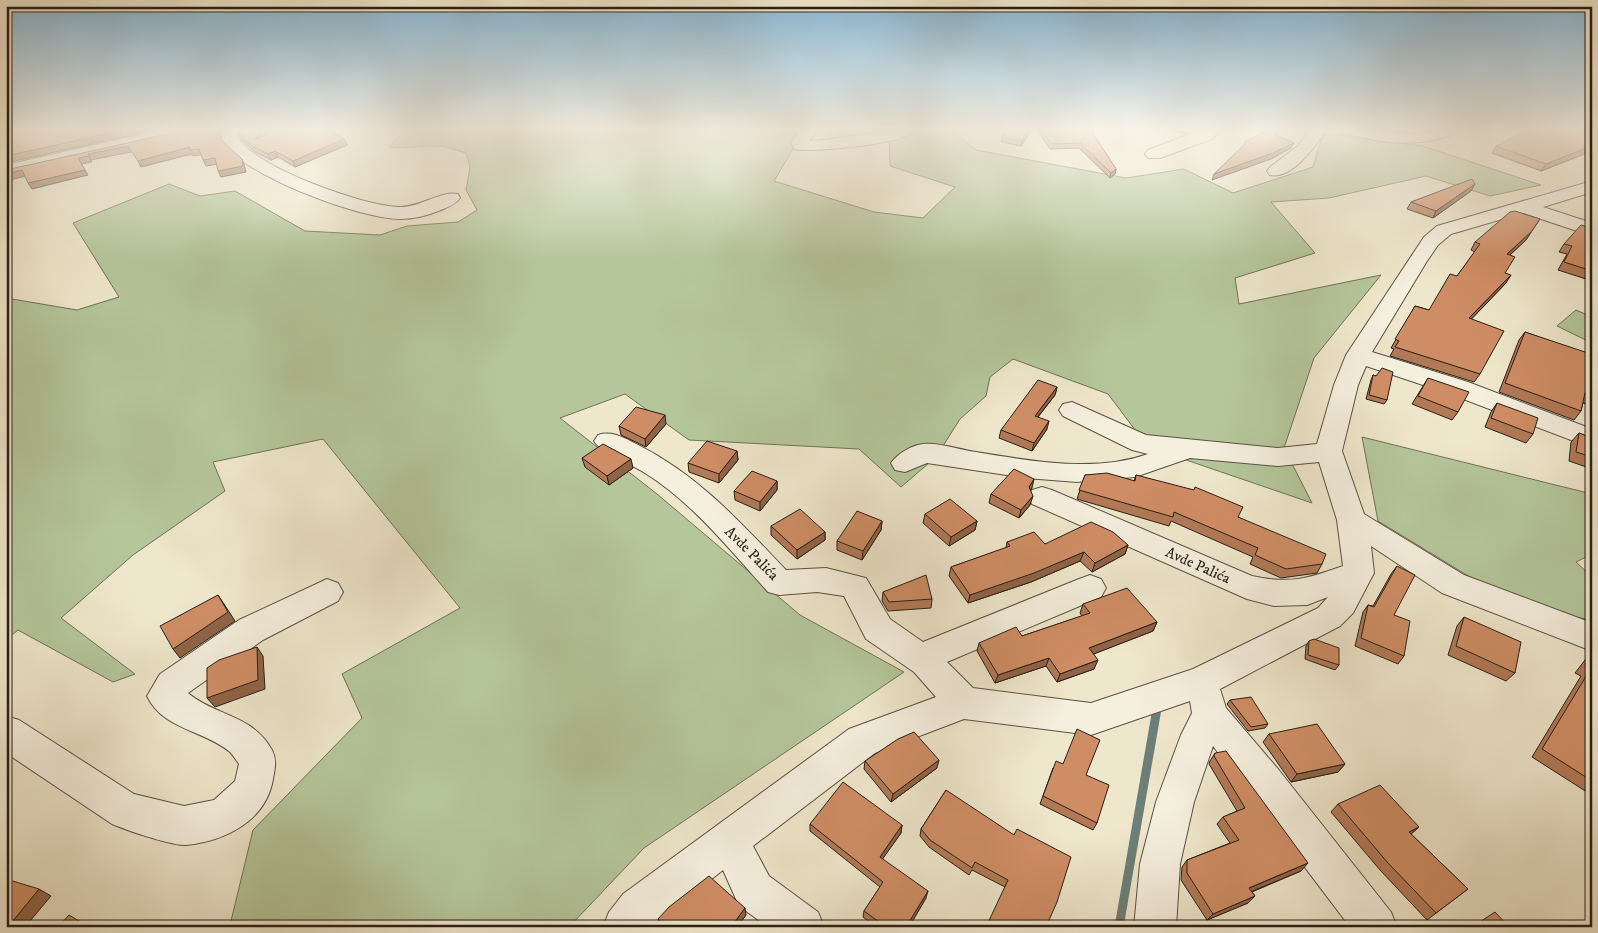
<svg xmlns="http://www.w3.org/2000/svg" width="1598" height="933" viewBox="0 0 1598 933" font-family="'IM FELL DW Pica',serif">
  <rect width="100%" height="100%" fill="#efe7cc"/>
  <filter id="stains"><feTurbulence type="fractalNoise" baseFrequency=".004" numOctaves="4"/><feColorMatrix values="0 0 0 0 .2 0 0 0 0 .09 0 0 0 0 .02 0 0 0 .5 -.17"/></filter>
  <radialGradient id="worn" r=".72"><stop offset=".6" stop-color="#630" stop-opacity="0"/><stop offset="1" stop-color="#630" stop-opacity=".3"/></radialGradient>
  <path fill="#b5c69b" stroke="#6e7258" d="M401,129H805L774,181L874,212L923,218L955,187L890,166L889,133L895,129H950L976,150L1126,178L1184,169L1233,193L1313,167L1323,133L1423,146L1541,185L1490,196L1426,176L1329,198L1271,202L1315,253L1235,278L1239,304L1381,275L1314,358L1284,448L1312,503L1148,447L1108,394L1013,359L990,377L986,396L960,419L936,457L901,487L859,449L689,440L625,394L560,418L657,494L800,615L904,672L644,848L569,927H239L231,921L253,830L362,718L342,674L460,608L323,439L213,462L225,491L133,555L61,618L135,674L113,682L18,630L6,640V298L77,310L119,297L73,223L169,184L200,196L235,191L305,231L380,235L407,226L458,222L477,210L466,190L470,167L466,153L442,146L389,148L395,140L407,131Z
    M1576,310L1592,317V343L1557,326Z
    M1362,437L1592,494V554L1576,562L1592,577V620L1521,608L1378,521Z"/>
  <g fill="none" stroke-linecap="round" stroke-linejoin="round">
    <path stroke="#6c7f79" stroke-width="9" d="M1119,927L1158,703"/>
    <defs>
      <path id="minor" d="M165,129H196L188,134L83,156L6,175V165Z
        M220,129H236C238,133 238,139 242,143C265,170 363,206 399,207C420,208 441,190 458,194L460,198C456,204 448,207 441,210C429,215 414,219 400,219C358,218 259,180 229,150C223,144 222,136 220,129Z
        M802,129H819L809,141C846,140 882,127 918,129C908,144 813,153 794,149L791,142Z
        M1203,129H1221L1212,139L1160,158H1148L1145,154L1148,150Z
        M1311,129H1327C1316,145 1292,180 1270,175L1267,171L1270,167L1298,146Z
        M1339,129C1362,127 1385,134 1409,134C1426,134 1442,128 1459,129C1455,135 1446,137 1438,139C1405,147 1374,141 1341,132Z
        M1592,181V192L1543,207L1592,223V236L1523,213L1451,234L1438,245L1427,261L1372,352L1468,382L1592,429V448L1450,394L1366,366L1358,385L1342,451L1364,514L1464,575L1592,623V651L1442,593L1371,546L1374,573L1353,613L1340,626L1220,689L1226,708L1278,769L1391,912L1397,927H1350L1213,746L1194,802L1180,864L1176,927H1134L1140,864L1156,802L1181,735L1192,713L1190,701L1091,735L964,719L875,753L753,846L769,876L818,912L824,927H768L739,906L723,870L651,927H603L609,912L623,894L849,729L936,697L914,672L866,639L844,596L817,592L779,595L768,592C730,550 693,503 645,473C631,464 601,453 594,441L598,435C613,430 626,439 640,446C699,476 741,523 786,570L826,568L866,578L890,619L923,642L1079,579L1090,575L1101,579L1106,588L1101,597L947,662L973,688L1091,703L1193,669L1318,608L1328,597L1307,605L1274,606L1247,599L1032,504L1028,497L1032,490L1042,487L1052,490L1252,576C1290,584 1307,579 1343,566L1337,520L1319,462L1278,466L1190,458L1135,477L1077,482L1026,478L927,463L905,472L895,470L891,463C897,454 912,445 923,444C939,442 960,450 976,452C1031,461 1095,473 1148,454L1132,450L1063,416L1059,410L1063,404L1072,402L1146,435L1278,448L1317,444L1334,385L1346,355L1424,237L1437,226Z
        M327,579L338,583L343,592L338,601L263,640L188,693C215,716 252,714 272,750C277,760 275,768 273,779C266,821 225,841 186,845C172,846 126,830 112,824L6,753V716L19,720L134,794L184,806L214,800L235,781L239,764C236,760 233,755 230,752C204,730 163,730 147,696L160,674L239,620Z"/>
    </defs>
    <use href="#minor" stroke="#595144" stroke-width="2"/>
    <use href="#minor" fill="#f5efde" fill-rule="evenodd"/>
  </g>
  <path fill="#b27957" stroke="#271f16" d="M237,129H271L265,136L344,139L347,145L295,167L278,157L271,160L255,152L242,140Z
    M982,129H1032L1021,146L1001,142L1002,137L1006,130H982Z
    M1037,129H1090L1116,169L1115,174L1110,178L1079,148L1050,149Z
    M1162,129H1189L1186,133Z
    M1559,132L1587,153L1541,171L1492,153L1496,146Z
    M1475,184L1471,191L1433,218L1407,209L1411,202Z
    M1592,214V222L1588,219Z
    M1540,219L1526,240L1510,255L1505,273L1506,283L1471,319L1480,374L1474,382L1390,356L1394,349L1391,348L1415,306L1429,310L1457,276L1475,252L1471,250L1475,242Z
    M1592,228V276L1589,280L1558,270L1567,254L1559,252L1564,244Z
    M1525,332L1592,356V406L1583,403L1581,411L1574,420L1499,392L1519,340Z
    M1373,375L1376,376L1387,400L1384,404L1366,399L1371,380Z
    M1428,378L1458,412L1452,420L1412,404Z
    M1057,387L1055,395L1038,417L1047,429L1032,451L999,438L1001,430Z
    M1497,403L1533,434L1526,443L1485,427L1491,412Z
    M666,424L646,447L621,435L619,426Z
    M1579,433L1592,438V469L1569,461L1571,442Z
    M737,451L738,460L719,483L689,472L688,463Z
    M582,458L633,468L609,485L585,467Z
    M1085,475L1134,481L1136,475L1238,517L1322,564L1317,573L1281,578L1250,564L1253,557L1171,521L1169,526L1077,499Z
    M777,481V490L760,511L735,500L734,491Z
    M1032,488L1030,491V505L1019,518L989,503L991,494Z
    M925,514L977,521L975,530L949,546L923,523Z
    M882,521L881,530L862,560L837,550V541Z
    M771,526L825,532V540L797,559L771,535Z
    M1007,542L1045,544L1128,545L1125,554L1092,572L1080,561L1031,582L968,603L949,576L951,567L1006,548Z
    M1397,566L1394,615L1404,656L1398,664L1355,646L1363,612L1368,605L1373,606L1391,574Z
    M883,592L932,599L931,608L888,611L882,601Z
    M1083,604L1157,622L1153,631L1093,654L1094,669L1057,682L1046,666L995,683L977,651L979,643L1022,636L1082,616L1080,613Z
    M1464,617L1515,673L1506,681L1448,655L1457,626Z
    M1309,641L1339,665L1335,670L1305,659L1306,646Z
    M1592,651V793L1590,794L1532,757L1581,676L1575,673Z
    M1230,700L1268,724L1265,728L1248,731L1227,704Z
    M1269,734L1345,764L1338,772L1291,782L1263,742Z
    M1215,753L1301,871L1252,892L1255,896L1248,903L1207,920L1181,880L1182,867L1187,860L1230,843L1217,824L1223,817L1237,811L1209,764L1210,761Z
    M865,761L937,768L891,802L864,769Z
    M1053,768L1086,775L1097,823L1093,830L1040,804Z
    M946,790L1046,927L1005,887L972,870L969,875L929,847L920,836L921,829Z
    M1338,804L1419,827L1411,834L1468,889L1427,920L1380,870L1331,812Z
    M810,824L902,825L901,833L882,859L926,898L909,927H876L863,917L864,911L880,887L810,831Z
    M746,915L737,927H661L658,919Z"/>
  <path fill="#916347" stroke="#271f16" d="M129,129H158L6,163V156Z
    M264,129H271L257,145L255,139Z
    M1030,129H1032L1021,146L1022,141Z
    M344,139L347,145L295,167L293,161Z
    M1294,143L1291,148L1271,159L1212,180L1214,174Z
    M128,146L131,152L91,160L88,154Z
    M1591,146L1587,153L1541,171L1546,164Z
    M190,147L199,149L202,155L193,156L192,154L141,167L138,161Z
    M275,151L278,157L271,160L268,154Z
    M89,156L92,162L81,164L78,158Z
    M215,158L218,164L206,166L203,160Z
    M242,159L244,164L246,172L221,177L218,171Z
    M1116,169L1115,174L1110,178L1111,173Z
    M22,170L26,176L6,181V174Z
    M85,170L88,175L32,189L28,183Z
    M1475,184L1471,191L1433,218L1436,211Z
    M1531,232L1526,240L1502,262L1507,254Z
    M1511,275L1506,283L1464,327L1469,318Z
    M1057,387L1055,395L1033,423L1035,416Z
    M665,415L666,424L646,447L645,439Z
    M1049,421L1047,429L1032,451L1034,443Z
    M737,451L738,460L719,483V474Z
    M631,459L633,468L609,485L607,476Z
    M1034,479L1032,488L1026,496L1029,487Z
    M777,481V490L760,511V502Z
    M1033,496L1030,505L1019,518L1021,510Z
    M882,521L881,530L862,560L863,551Z
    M977,521L975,530L949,546L951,537Z
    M825,532V540L797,559V550Z
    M1128,545L1125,554L1092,572L1095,563Z
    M1084,552L1080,561L1031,582L968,603L970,595Z
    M218,595L224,604L235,621L180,658L173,649Z
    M1157,622L1153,631L1086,657L1089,648Z
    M257,647L263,656L265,689L215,707L207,698Z
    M1049,658L1046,666L995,683L998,675Z
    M1098,660L1094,669L1057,682L1060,674Z
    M939,760L937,768L891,802L893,794Z
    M1345,764L1338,772L1291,782L1297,774Z
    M902,825L901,833L879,864L880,857Z
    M1419,827L1410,835L1409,832Z
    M1308,863L1301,871L1243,895L1249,888Z
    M39,889L51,896L25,927H8Z
    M928,891L926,898L909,927H906Z
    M1255,896L1248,903L1207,920L1213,914Z
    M745,908L746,915L737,927H731Z"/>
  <path fill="#cf8d65" stroke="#271f16" d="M11,129H129L6,156V130Z
    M188,129H217L221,140L242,159L243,166L218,171L215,158L203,160L199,149L190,150V147L138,161L128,146L88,154L89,156L78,158L85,170L28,183L22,170L6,174V170L186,130Z
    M237,129H264L255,139L287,129H325L344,139L293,161L275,151L268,154L252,146L240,135Z
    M1007,129H1030L1022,141L1002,137Z
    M1041,129H1090L1116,169L1111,173L1080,143L1051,144Z
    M1271,129H1280L1276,135L1294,143L1273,153L1214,174L1246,143L1244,142Z
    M1531,129H1547L1559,132L1563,129H1592V145L1591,146L1546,164L1496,146Z
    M1472,179L1475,184L1436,211L1411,202Z
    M1515,211L1540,219L1531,232L1507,254L1515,257L1505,273L1511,275L1469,318L1504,331L1480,374L1395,347L1399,341L1395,339L1415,306L1429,310L1450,274L1457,276L1480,244L1475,242L1510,212Z
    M1581,225L1592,228V271L1564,262L1572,246L1564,244Z
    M1525,332L1588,353V355L1592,356V395L1585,393L1581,411L1505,383Z
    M1382,368L1393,372L1387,400L1369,395L1373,375L1376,376Z
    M1428,378L1469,392L1458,412L1418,396Z
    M1038,380L1057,387L1035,416L1049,421L1034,443L1001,430Z
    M1497,403L1538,418L1533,434L1491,418Z
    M636,407L665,415L645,439L619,426Z
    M1579,433L1592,438V457L1576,452Z
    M707,441L737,451L719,474L688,463Z
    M603,444L631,459L607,476L582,458Z
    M1014,469L1034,479L1029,487L1033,496L1021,510L991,494Z
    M752,471L777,481L760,502L734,491Z
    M1107,473L1135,481L1136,475L1194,490L1195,487L1243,507L1238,517L1326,554L1322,564L1286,569L1255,555L1258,548L1174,512L1173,517L1079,490L1085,475Z
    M950,499L977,521L951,537L925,514Z
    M800,509L825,532L797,550L771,526Z
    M857,511L882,521L863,551L837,541Z
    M1091,522L1113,532L1128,545L1095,563L1084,552L1034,573L970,595L951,567L1010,546L1007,542L1034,532L1045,544Z
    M1397,566L1415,575L1394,615L1410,621L1404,656L1361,638L1368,605L1374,607Z
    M926,575L932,599L889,602L883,592Z
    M1127,588L1157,622L1089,648L1098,660L1060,674L1049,658L998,675L979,643L1016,627L1022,636L1090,613L1083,604Z
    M218,595L228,612L173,649L160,626Z
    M1464,617L1521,642L1515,673L1456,646Z
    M1314,639L1339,648V665L1308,655L1309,641Z
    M257,647L258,680L207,698V668L219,660Z
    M1592,655V781L1542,749L1591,668L1585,664Z
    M1251,697L1268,724L1251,727L1230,700Z
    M1317,724L1345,764L1297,774L1269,734Z
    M1077,729L1100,740L1086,775L1109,785L1097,823L1043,796L1056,761L1063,764Z
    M914,732L939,760L893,794L865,761L898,739Z
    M1226,751L1308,863L1249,888L1255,896L1213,914L1187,873V860L1239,840L1223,817L1245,808L1214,756L1215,753Z
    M843,782L902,825L880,857L928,891L906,927H886L864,911L883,882L810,824Z
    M1380,785L1419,827L1409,832L1468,889L1436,913L1388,863L1338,804Z
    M946,790L1014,835L1017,829L1071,857L1057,902L1046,927H986L1008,880L975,862L972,868L930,840L921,829Z
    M709,876L745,908L731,927H666L658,919L669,907Z
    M6,879L39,889L8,927H6Z
    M1495,912L1509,927H1472Z
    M69,915L89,927H58Z"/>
  <linearGradient id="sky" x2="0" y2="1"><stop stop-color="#89b8d6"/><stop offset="0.5" stop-color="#f8f4e8"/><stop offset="1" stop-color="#f8f4e8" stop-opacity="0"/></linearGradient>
  <rect width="1598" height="259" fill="url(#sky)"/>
  <g text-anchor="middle" stroke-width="4" stroke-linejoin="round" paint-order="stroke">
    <g font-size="15" fill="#271f16" stroke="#f5efde">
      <text transform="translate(752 553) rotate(45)" y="5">Avde Palića</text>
      <text transform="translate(1198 565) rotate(24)" y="5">Avde Palića</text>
    </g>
  </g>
  <rect width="1598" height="933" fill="none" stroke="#efe7cc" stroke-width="25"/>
  <rect x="8" y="8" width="1583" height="918" fill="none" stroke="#271f16" stroke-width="2.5"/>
  <rect x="12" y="12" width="1573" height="908" fill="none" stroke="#271f16"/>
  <rect width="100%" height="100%" filter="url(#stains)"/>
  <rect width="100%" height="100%" fill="url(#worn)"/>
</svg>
